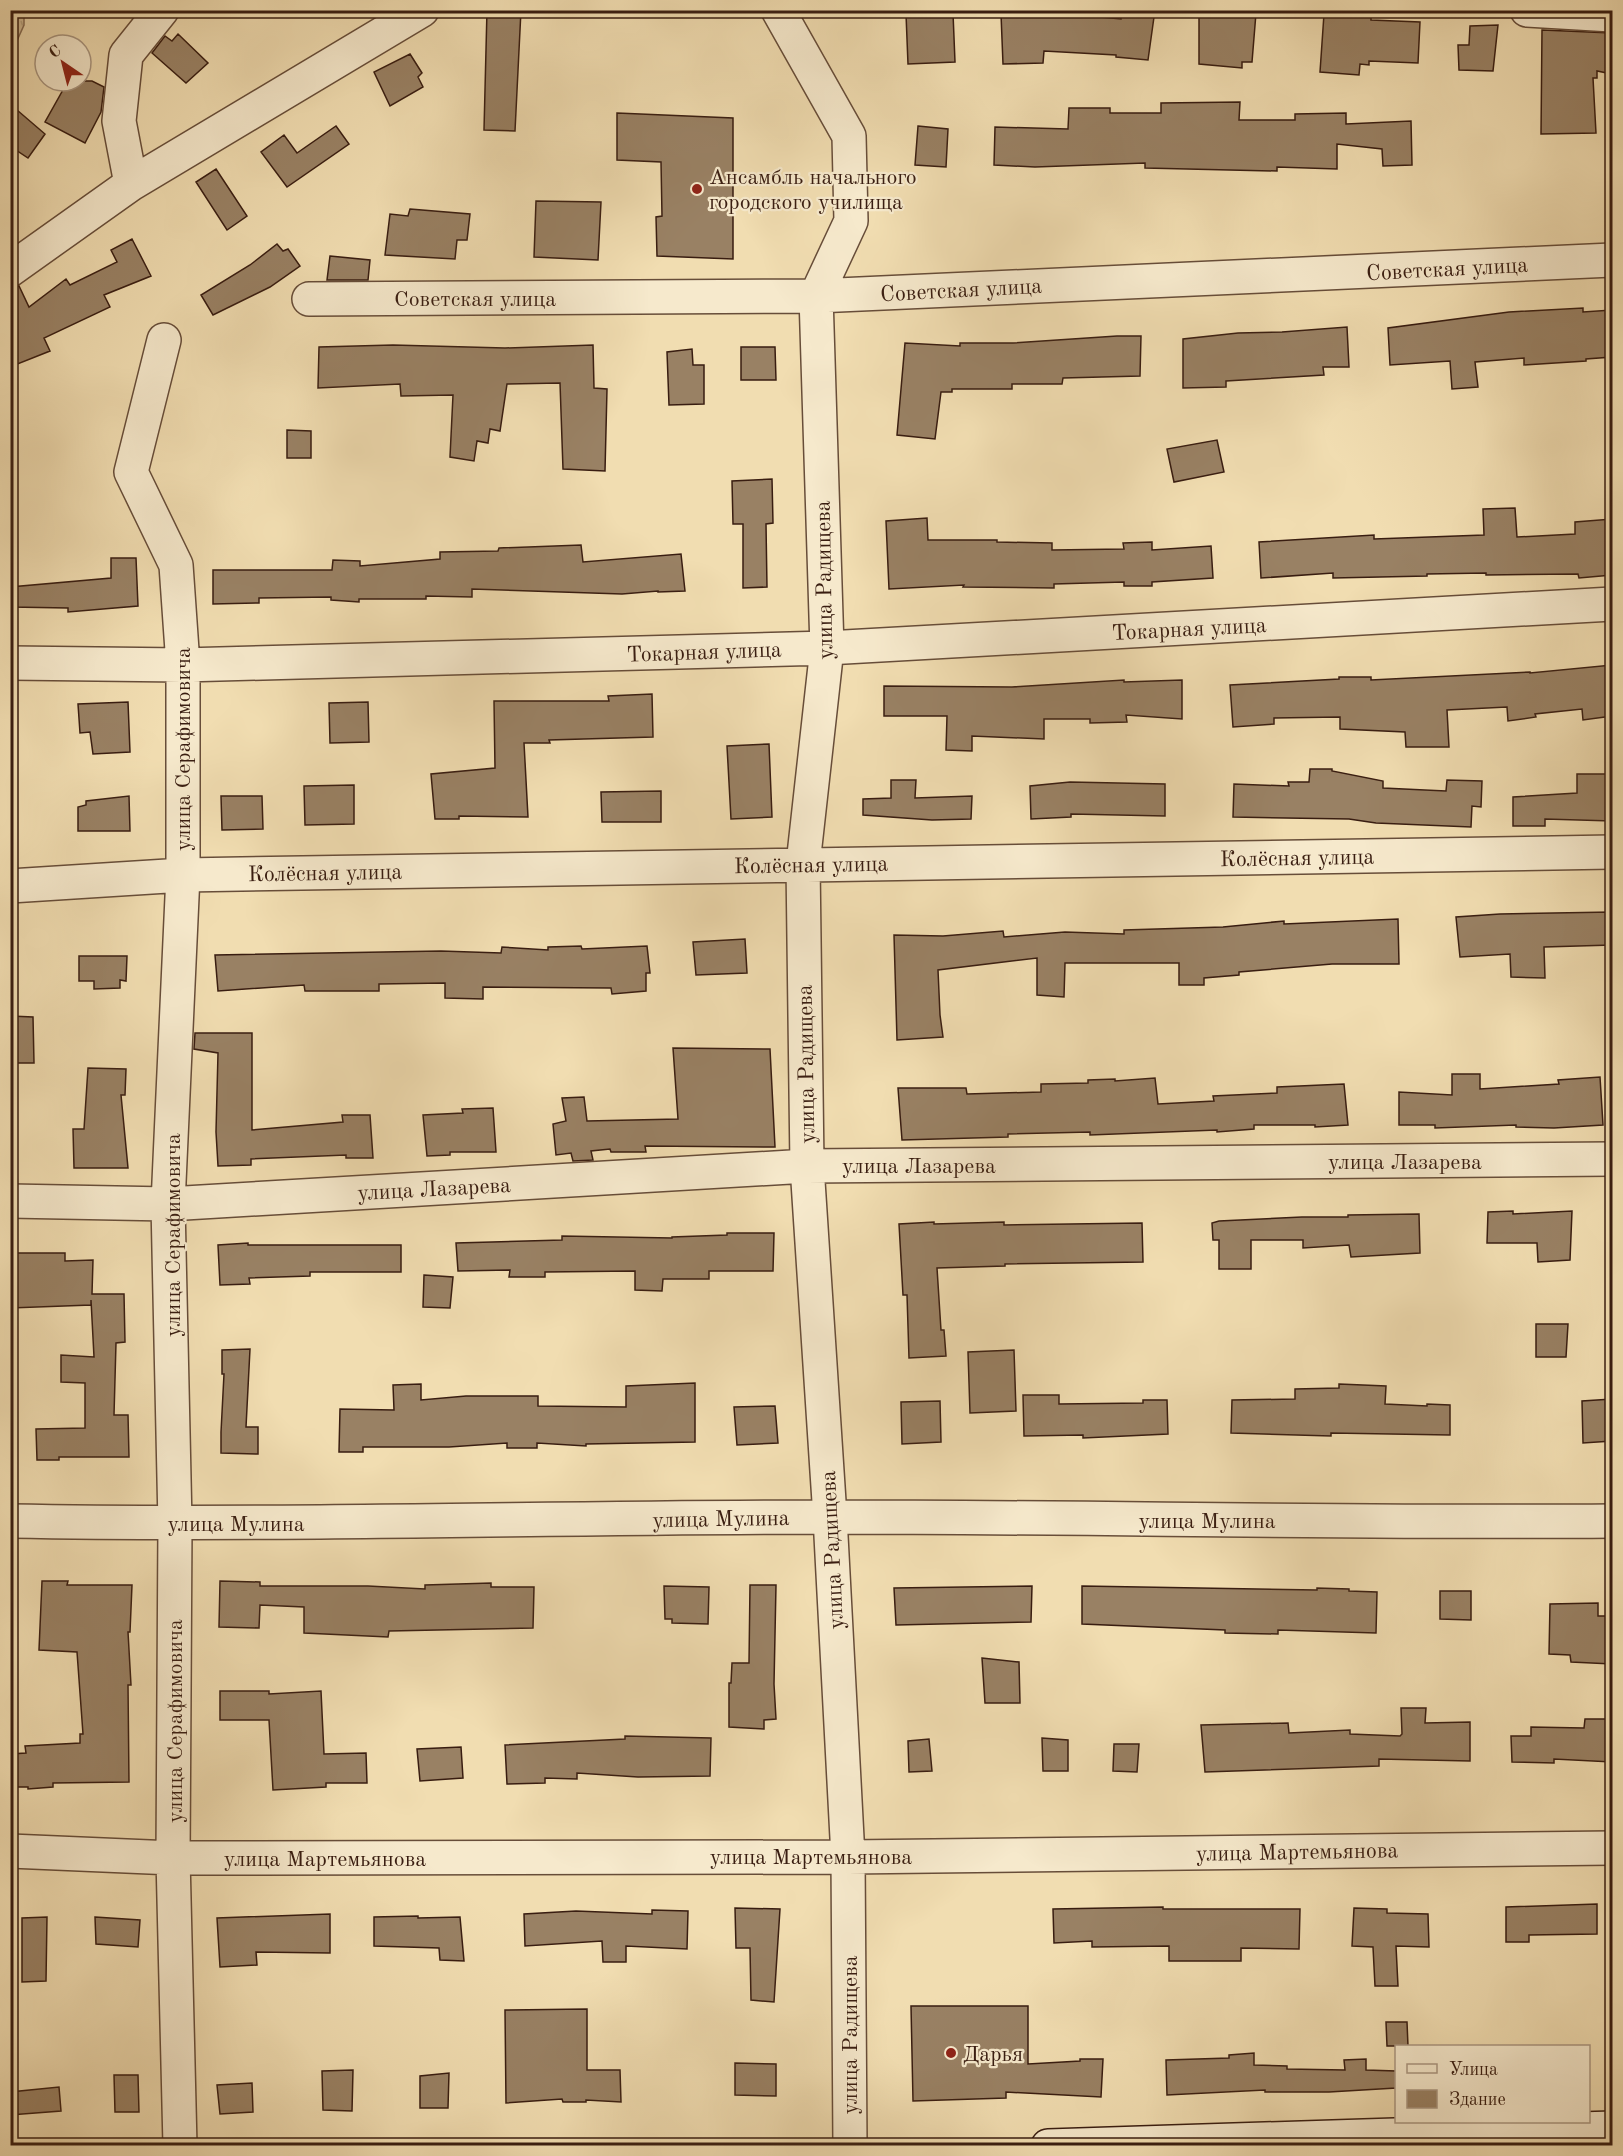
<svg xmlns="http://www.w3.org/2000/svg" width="1623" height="2156" viewBox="0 0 1623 2156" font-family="'Old Standard TT',serif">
  <defs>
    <pattern id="grass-tufts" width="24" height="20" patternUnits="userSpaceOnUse" patternTransform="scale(1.5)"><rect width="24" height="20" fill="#d2bc96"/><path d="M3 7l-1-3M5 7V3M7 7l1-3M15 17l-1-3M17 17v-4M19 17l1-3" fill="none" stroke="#b5a180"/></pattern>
  </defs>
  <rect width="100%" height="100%" fill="#f1ddb1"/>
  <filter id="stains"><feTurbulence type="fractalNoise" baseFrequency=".00333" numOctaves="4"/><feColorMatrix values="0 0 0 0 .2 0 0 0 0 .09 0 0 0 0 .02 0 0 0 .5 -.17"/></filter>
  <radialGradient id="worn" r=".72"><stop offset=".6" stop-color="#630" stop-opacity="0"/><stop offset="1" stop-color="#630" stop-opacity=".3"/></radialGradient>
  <path fill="url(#grass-tufts)" stroke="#866c54" stroke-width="1.5" d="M11,10L24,11V25L11,54Z"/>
  <path fill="#998164" stroke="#391d11" stroke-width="1.5" d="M487,10H521L515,131L484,130Z
    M1199,12L1256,13L1252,62H1242V68L1199,64Z
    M953,13L955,62L908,64L906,14Z
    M1056,13L1121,19V14L1154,17L1148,60L1116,57V55L1044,51L1043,63L1003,64L1001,14Z
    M1324,14L1371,16V20L1420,22L1418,63L1369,61V65L1360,64L1359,75L1320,72Z
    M1498,25L1493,71L1459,70L1458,45H1469L1470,26Z
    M1542,30L1612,33V74L1597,71V78H1593L1596,133L1541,134Z
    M178,34L208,63L186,83L152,53L165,36L172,41Z
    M410,54L422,73L418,77L423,87L390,106L374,72Z
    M68,81H92L104,87L101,112L85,143L45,122Z
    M1240,102L1239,120H1295V114L1346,113V124L1411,121L1412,165L1383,166L1382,149L1337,144V169L1277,167V171L1145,168V163L1035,167L994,165L995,127L1068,129L1069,108H1110V113H1161V103Z
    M10,104L45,134L28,158L10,146Z
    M617,113L733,118V259L657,256L656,217L662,216L661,162L617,160Z
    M336,126L349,144L287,187L261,152L284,135L297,153Z
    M918,126L948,129L946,167L915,165Z
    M216,169L247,216L227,230L196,182Z
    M536,201L601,202L598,260L534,257Z
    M410,209L470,214L467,240H457L455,259L385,255L390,214L408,216Z
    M132,239L151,276L104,295L110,307L44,338L50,351L10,367V289L19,286L29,307L66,279L70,285L117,262L111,250Z
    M277,244L283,251L288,249L300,266L270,287L213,315L201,295L250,265Z
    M330,256L370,260L368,280H327Z
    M1583,308V312L1612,310V357L1586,359V361L1524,365V358L1475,362L1478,387L1452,389L1450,361L1390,365L1388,328L1509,312Z
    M1347,327L1349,367H1323L1324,375L1226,381V387L1183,388V339L1238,333L1282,332Z
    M1117,336H1141L1140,376L1063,378L1062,384H1012V389H952V392H941L935,439L897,435L905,343L960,346V343H1013Z
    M393,345L505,348L593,345L594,388L607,389L605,471L563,469L560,383L507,384L500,431L490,429L488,443L477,441L474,461L450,457L453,395L401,396L400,384L318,388L319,347Z
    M741,347H775L776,380H741Z
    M692,349L693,365H704V404L669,405L667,352Z
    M287,430L311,431V458H287Z
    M1217,440L1224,472L1174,482L1167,449Z
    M772,479L773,523L766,524L767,587L743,588V524H733L732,481Z
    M1515,508L1517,537L1575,534V522L1612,519V575L1579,578L1578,574L1486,575V573L1427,574V576L1333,578V573L1261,578L1259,542L1374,535V539L1484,535L1483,509Z
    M927,518L928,540H997V542L1052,543V550L1124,549L1123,543L1152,542V550L1211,546L1213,578L1152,582V586H1124V582L1054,584V588L963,587L964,585L889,589L886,521Z
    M581,545L583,562L681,554L685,591L658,592V591L622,594L472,589V597L426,596V599H359V602L331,600V597L259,598V603L213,604V570H332L333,560L360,561V566L440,559V552L498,551L499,548Z
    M111,558H136L138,606L68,612V608L10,607V587L111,578Z
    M1612,665V716L1583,720L1582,709L1535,714L1536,717L1508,721L1507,707L1447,710L1449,747H1406L1405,732L1340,729V717L1274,718V724L1233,727L1230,685L1339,679V677H1371V680L1530,672V673Z
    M1124,680V682L1182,680V719L1126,715L1127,722L1090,723V719H1044V739L972,736V751L946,750L947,716H884V686L1012,687Z
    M652,694L653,737L549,740L550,743H524L528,817L459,816V819H435L431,774L495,768L494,701H609L608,696Z
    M128,702L130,752L93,754L90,732L80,733L78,704Z
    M368,702L369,742L330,743L329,703Z
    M769,744L772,817L731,819L727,746Z
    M1310,769H1332V771L1383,781V788L1446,791L1447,780L1482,781L1481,807L1472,806L1471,827L1376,823L1349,819L1233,817L1234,784L1289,786L1288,782H1309Z
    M1577,774H1612V821L1545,819V826H1513V797L1577,793Z
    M891,780H916L915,798L972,796L971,819L932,820L863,815V799L891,798Z
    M1070,782L1165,784V816L1071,814V817L1031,819L1030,786Z
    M354,785V824L305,825L304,786Z
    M661,791V822H602L601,792Z
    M129,796L130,831H78V807L86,805V801Z
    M221,796H262L263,829L222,830Z
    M1612,912V945L1544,947L1545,978L1511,977L1510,954L1460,957L1456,917L1500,914Z
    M1398,919L1399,964H1332L1239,972V975L1204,978V985H1179V963H1065L1064,997L1037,995V958L938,970L940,1015L943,1037L897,1040L894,935L943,936L1003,931L1004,937L1065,932L1124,934V930L1223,927L1284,921V924Z
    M745,939L747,973L696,975L693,942Z
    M581,946L582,949L647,946L650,973H646V991L612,994L611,988L483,987V999L445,998V983L379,984V991H305L304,985L218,991L215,955L441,951L501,953L502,947L548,950V947Z
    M79,956H127L126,981L120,980V988L94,989V981H79Z
    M10,1016L33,1017L34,1063H10Z
    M195,1033H252V1130L343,1122L342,1115H370L373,1158H346V1155L251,1159V1165L218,1166L216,1132L218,1053L194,1049Z
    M673,1048L770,1049L775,1147L645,1146L646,1152H611L610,1149L591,1151L593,1160L573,1161L571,1153L556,1155L553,1124L566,1121L562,1098L584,1097L587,1121L678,1119Z
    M88,1068L126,1069L125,1095H121L128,1168H74L73,1129H84Z
    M1452,1074H1480V1089L1559,1084L1558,1080L1600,1077L1603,1125L1554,1128L1516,1127V1125L1435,1128V1125H1399V1092L1452,1095Z
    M1155,1078L1158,1104L1214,1101L1213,1096L1277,1093V1087L1344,1084L1348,1125L1315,1127V1125H1254V1129L1217,1132V1130L1090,1135V1132L1008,1134V1137L902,1140L898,1088H966L967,1094L1041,1092V1084L1088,1083V1080L1115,1079V1081Z
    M493,1108L496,1152H450V1155L427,1156L423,1115L463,1113L462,1109Z
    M1513,1211V1214L1572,1211L1570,1260L1538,1262L1537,1243H1487L1488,1212Z
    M1419,1214L1420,1253L1351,1257L1349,1245L1303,1248V1240H1251V1269H1219V1240H1213L1212,1223L1219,1221L1302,1217H1348V1215Z
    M934,1222V1224L1004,1222V1225L1142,1223L1143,1262L1005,1264V1266L937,1268L941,1330H944L946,1356L909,1358L907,1295H903L899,1224Z
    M727,1233H774L773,1271H709V1279H663L662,1291L635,1290V1271L545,1272V1277H509L510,1270L458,1271L456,1243L562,1240V1236L672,1238V1237L727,1235Z
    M248,1243V1245H401V1272H310V1276L249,1278L250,1284L220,1285L218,1245Z
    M10,1253H65V1261L93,1260L92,1294H124L125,1342L116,1343L114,1415H128L129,1457H59V1460H37L36,1429L85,1428V1383L61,1382V1355L94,1357L91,1300V1305L10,1308Z
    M424,1275L453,1277L450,1308L423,1307Z
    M1536,1324H1568L1566,1357H1536Z
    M250,1349L246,1427H258V1454L221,1453V1432L224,1374H222V1350Z
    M1014,1350L1016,1411L970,1413L968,1352Z
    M695,1383V1442L586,1444V1446L537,1443V1448H507V1443L449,1447H363V1452H339L340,1409L394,1410L393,1385L421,1384V1400L466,1396H538V1406L626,1407V1386Z
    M1339,1384L1386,1386L1385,1404L1427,1406V1404L1450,1405V1435L1331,1433V1436L1231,1433L1232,1400L1295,1399V1389L1339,1388Z
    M1023,1395H1059V1404L1143,1403V1400H1167L1168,1434L1083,1438V1435L1024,1436Z
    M1612,1399V1441L1583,1443L1582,1401Z
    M940,1401L941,1442L902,1444L901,1402Z
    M775,1406L778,1443L737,1445L734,1407Z
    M42,1581H68L67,1585H132L130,1632H128L131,1685H128L129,1782L53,1783V1787L28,1789V1787H10V1754L26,1753L25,1746L80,1743V1734H83L77,1652L39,1650Z
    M220,1581L260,1582V1586H368L425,1589V1585L491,1583V1587H534L533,1628L389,1631L388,1637L304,1633V1607L260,1605L259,1628L219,1627Z
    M750,1585H776L774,1684L776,1719L764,1720V1729L729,1727V1683H731L732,1663H749Z
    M664,1586L709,1587L708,1624L672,1623V1619H665Z
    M1032,1586L1031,1622L896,1625L894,1588Z
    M1082,1586L1317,1590V1588L1349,1589V1591L1377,1592L1376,1633L1278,1630V1634L1225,1633V1630L1082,1624Z
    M1440,1591H1471V1620L1440,1619Z
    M1598,1603V1616H1612V1664L1571,1662L1570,1655L1549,1654L1550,1604Z
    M982,1658L1019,1662L1020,1703H985Z
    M220,1691H269V1694L321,1691L324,1754L366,1753L367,1783H326V1787L273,1790L269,1720H220Z
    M1401,1708H1426L1425,1723L1470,1722V1761L1379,1759V1766L1205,1772L1201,1725L1288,1723L1289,1733L1350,1730V1734L1400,1736L1402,1734Z
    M1585,1719H1612V1762L1554,1759V1763L1512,1762L1511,1736H1531V1727L1584,1728Z
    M625,1736L711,1738L710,1776L638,1777L577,1773V1779L545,1778V1783L507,1784L505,1745L625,1739Z
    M1042,1738L1068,1740V1771H1043Z
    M929,1739L932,1771L909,1772L908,1741Z
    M1114,1744H1139L1137,1772L1113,1771Z
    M461,1747L463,1778L420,1781L417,1749Z
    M1597,1904V1934L1529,1935V1942H1506V1907Z
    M1163,1907V1909H1300L1299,1949L1241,1948V1961H1169V1946L1092,1947V1941L1054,1943L1053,1909Z
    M735,1908L780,1909L774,2002L751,2000L750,1948H736Z
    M1354,1908L1387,1909V1913L1428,1914L1429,1947L1396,1946L1398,1986H1375L1373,1947L1352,1946Z
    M652,1910L688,1911L687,1949L626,1946V1962H603L602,1941L525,1946L524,1914L576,1911L652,1914Z
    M330,1914V1953L256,1952L257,1965L220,1967L217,1918Z
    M418,1916V1918L460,1917L464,1961L440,1960L439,1948L374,1946V1917Z
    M47,1917L46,1981L22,1982V1918Z
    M95,1917L140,1920L138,1947L96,1944Z
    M911,2006H1028V2064L1080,2061V2059H1103L1101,2097L1006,2092V2098L913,2101Z
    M587,2009V2070H620L621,2102L586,2100V2102H563L562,2099L506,2103L505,2010Z
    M1386,2022H1407L1408,2046H1387Z
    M1254,2053V2065L1287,2066V2069L1345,2070L1344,2060L1366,2059V2070L1396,2071V2088L1329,2092H1265V2090L1167,2095L1166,2060L1229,2058V2055Z
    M735,2063L776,2064V2096L735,2095Z
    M353,2070L352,2111L323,2110L322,2071Z
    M449,2073L448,2108H420V2076Z
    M114,2075H138L139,2112H115Z
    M252,2083L253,2112L220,2114L217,2085Z
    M59,2087L61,2111L10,2115V2092Z"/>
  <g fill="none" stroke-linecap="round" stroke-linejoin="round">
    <defs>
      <path id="street" d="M778,10L849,136L851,221L816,296L827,648L803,864L807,1166L830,1517L848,1857L850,2146
        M1527,10L1612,15
        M131,184L119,121L126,55L162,10
        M10,270L131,184L422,10
        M309,299L816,296L1612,260
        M164,340L131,472L176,565L183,665V875L168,1204L175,1524L173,1858L180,2146
        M10,663L183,665L827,648L1612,604
        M10,886L183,875L1612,852
        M10,1201L168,1204L807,1166L1612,1159
        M10,1521C284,1526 558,1517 832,1517C1092,1517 1352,1523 1612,1521
        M10,1851L173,1858L848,1857L1612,1848"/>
      <path id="secondary" d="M1048,2146L1612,2128"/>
    </defs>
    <use href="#street" stroke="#674d39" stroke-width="36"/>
    <use href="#secondary" stroke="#391d11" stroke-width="36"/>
    <use href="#street" stroke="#f6e9cc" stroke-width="33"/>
    <use href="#secondary" stroke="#f6e9cc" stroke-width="33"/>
  </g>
  <g fill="#8f2418" stroke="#f6e9cc" stroke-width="2">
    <circle cx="697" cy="189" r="6"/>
    <circle cx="951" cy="2053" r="6"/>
  </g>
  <g text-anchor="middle" stroke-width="4.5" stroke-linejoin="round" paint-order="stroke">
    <g font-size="22" fill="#391d11" stroke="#f6e9cc" text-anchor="start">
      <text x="709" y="184">Ансамбль начального<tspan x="709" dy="25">городского училища</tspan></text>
      <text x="963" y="2061">Дарья</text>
    </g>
    <g font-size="22" fill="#391d11" stroke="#f6e9cc">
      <text transform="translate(1447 268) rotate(-3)" y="8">Советская улица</text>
      <text transform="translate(961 289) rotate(-3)" y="8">Советская улица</text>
      <text x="475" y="306">Советская улица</text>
      <text transform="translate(823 580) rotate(-91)" y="8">улица Радищева</text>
      <text transform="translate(1189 628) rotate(-3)" y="8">Токарная улица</text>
      <text transform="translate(704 651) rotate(-2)" y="8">Токарная улица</text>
      <text transform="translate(182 749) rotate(-90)" y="8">улица Серафимовича</text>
      <text transform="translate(1297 857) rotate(-1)" y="8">Колёсная улица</text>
      <text transform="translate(811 864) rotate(-1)" y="8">Колёсная улица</text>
      <text transform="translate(325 872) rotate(-1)" y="8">Колёсная улица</text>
      <text transform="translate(805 1064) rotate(-91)" y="8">улица Радищева</text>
      <text x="1405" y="1169">улица Лазарева</text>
      <text x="919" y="1173">улица Лазарева</text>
      <text transform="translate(434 1188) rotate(-3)" y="8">улица Лазарева</text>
      <text transform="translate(172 1235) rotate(-90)" y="8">улица Серафимовича</text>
      <text transform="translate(721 1518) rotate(-1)" y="8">улица Мулина</text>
      <text x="1207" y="1528">улица Мулина</text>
      <text x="236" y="1531">улица Мулина</text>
      <text transform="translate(831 1550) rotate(-93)" y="8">улица Радищева</text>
      <text transform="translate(174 1721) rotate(-90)" y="8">улица Серафимовича</text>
      <text transform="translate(1297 1851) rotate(-1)" y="8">улица Мартемьянова</text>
      <text x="811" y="1864">улица Мартемьянова</text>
      <text x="325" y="1866">улица Мартемьянова</text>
      <text transform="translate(849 2035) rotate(-90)" y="8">улица Радищева</text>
    </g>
  </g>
  <rect width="1623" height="2156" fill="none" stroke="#f1ddb1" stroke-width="36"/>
  <rect x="12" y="12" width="1599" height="2132" fill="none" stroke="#391d11" stroke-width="3"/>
  <rect x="18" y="18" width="1587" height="2120" fill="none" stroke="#391d11" stroke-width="1.5"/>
  <rect x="1395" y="2045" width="195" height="78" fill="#f6e9cc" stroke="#aa9781" stroke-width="1.5"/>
  <rect x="1407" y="2064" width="30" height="9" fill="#f6e9cc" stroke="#aa9781" stroke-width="1.5"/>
  <text x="1449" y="2075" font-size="18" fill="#391d11">Улица</text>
  <rect x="1407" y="2090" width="30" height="18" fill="#998164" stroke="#aa9781" stroke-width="1.5"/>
  <text x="1449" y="2105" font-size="18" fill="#391d11">Здание</text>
  <g transform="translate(63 63) rotate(325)"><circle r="28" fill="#f6e9cc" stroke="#aa9781" stroke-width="1.5"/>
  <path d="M0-4.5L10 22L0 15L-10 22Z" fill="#8f2418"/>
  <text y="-9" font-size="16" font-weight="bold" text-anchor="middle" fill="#391d11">С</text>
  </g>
  <rect width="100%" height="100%" filter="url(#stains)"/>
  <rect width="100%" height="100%" fill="url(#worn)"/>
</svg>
